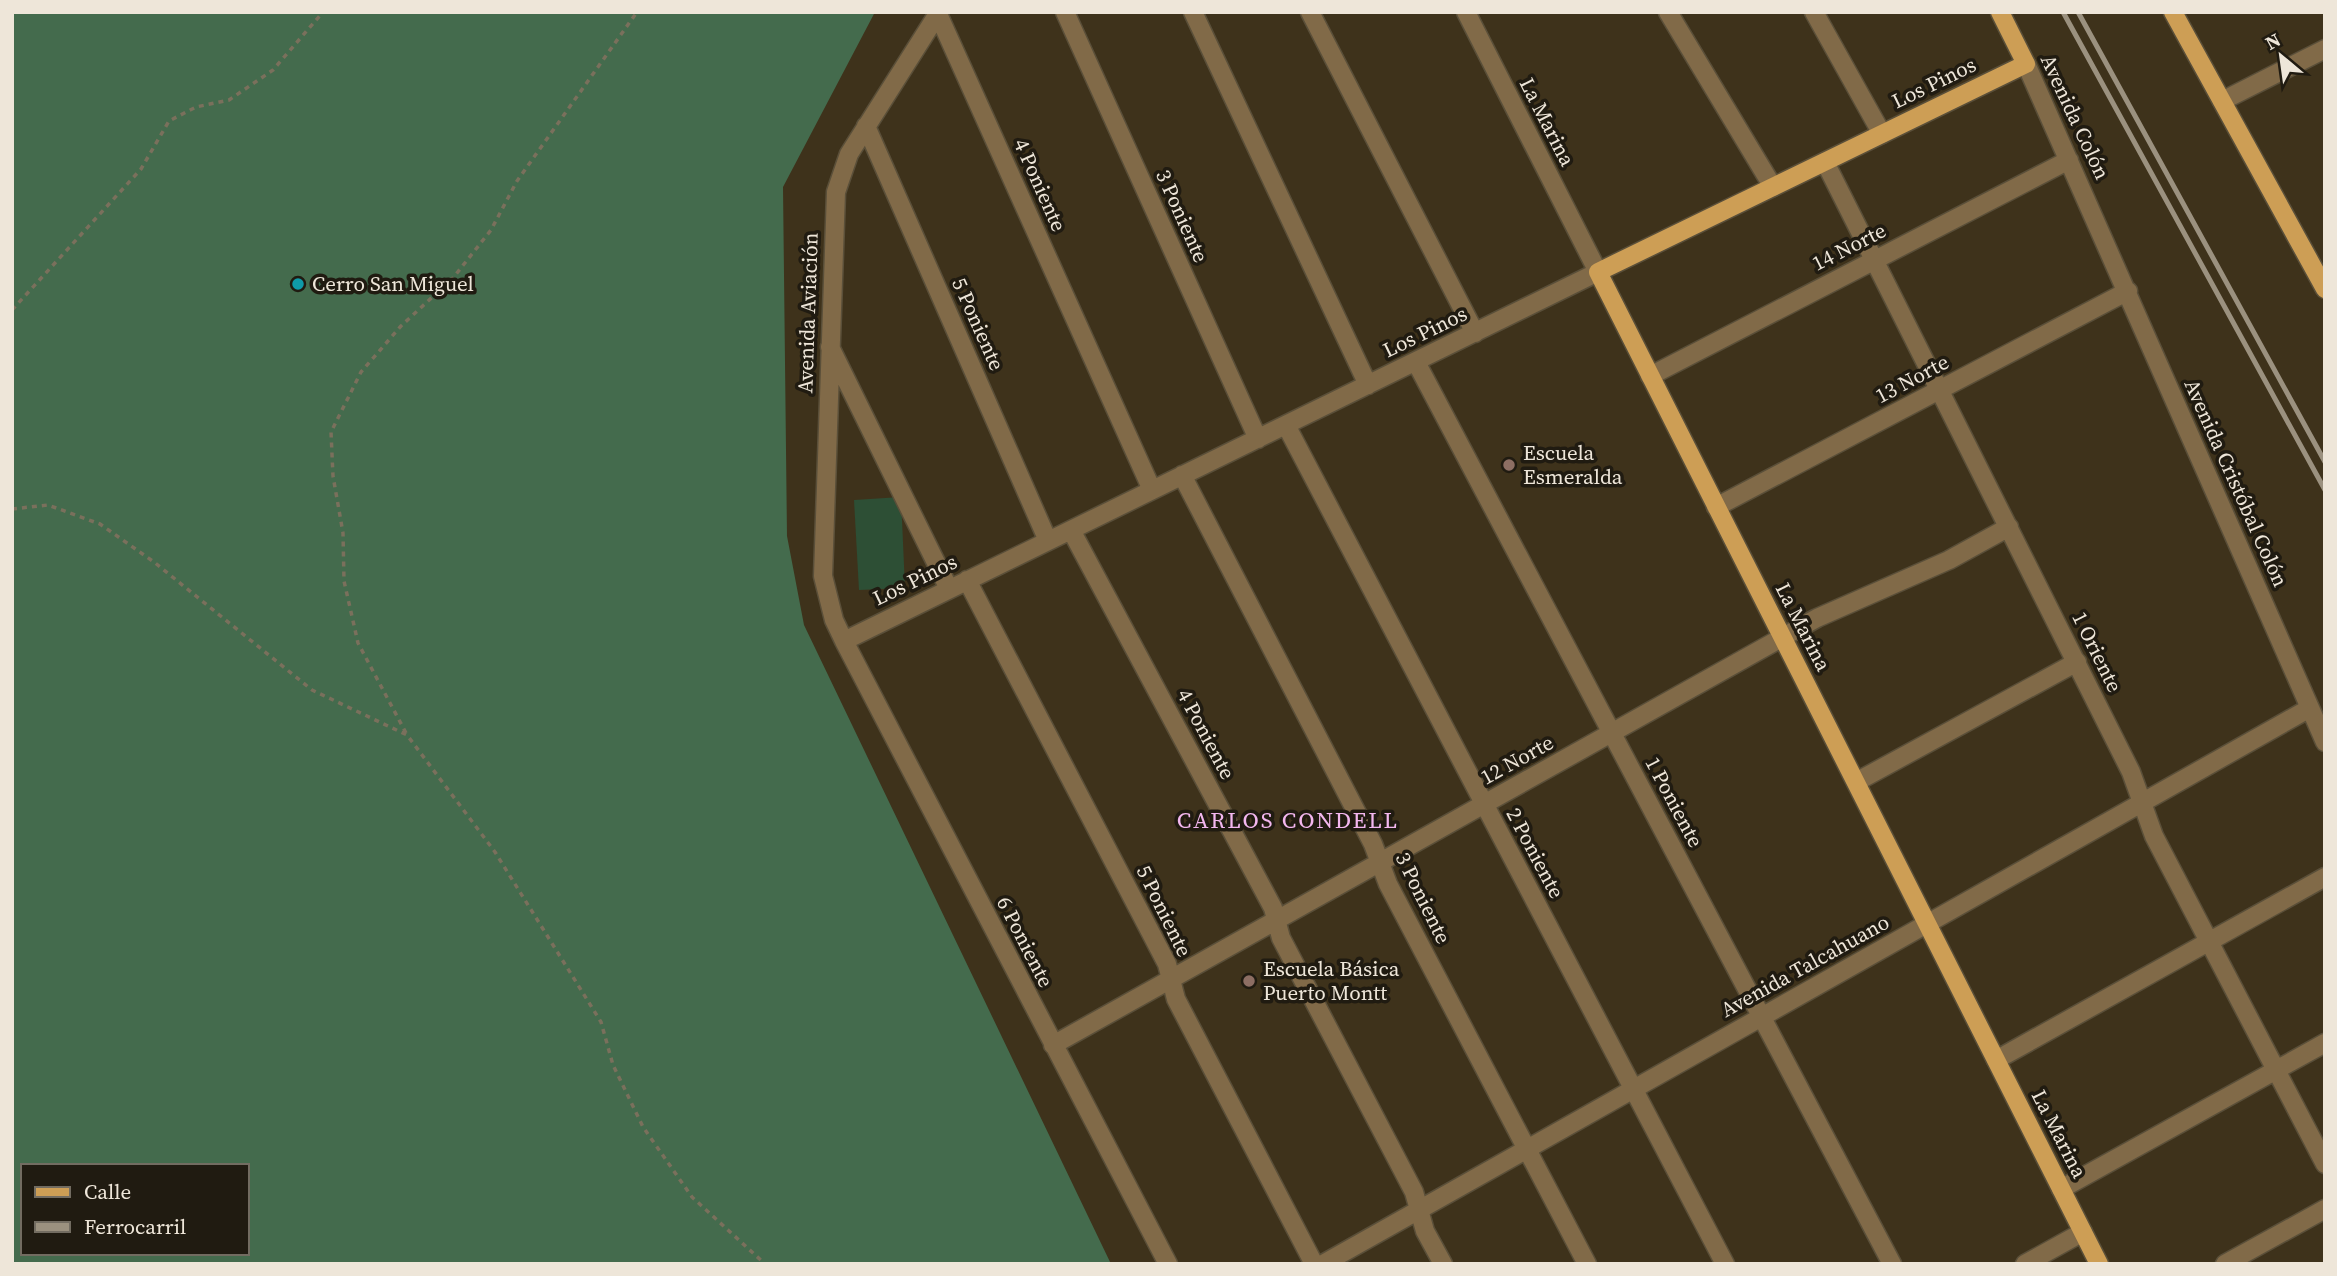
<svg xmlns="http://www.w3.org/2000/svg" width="2337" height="1276" viewBox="0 0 2337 1276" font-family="'Source Serif 4',serif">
  <rect width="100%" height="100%" fill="#3e321b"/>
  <path fill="#2d4f35" d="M901,497L905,588L859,590L854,500Z"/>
  <path fill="#446b4d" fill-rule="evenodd" d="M12,12H875L783,187L787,536L804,625L1111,1264H12ZM23,1166H247V1253H23Z"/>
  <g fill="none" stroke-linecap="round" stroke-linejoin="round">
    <defs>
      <path id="minor" d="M939,12L849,154L836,192L823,576L834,620L844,641L1168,1264
        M1065,12L1258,439
        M1193,12L1368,385
        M1310,12L1475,333
        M1668,12L1773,187
        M1814,12L1882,134
        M938,14L1152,490
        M2026,64L2325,742
        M2222,101L2325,49
        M866,126L1048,541
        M1825,162L2131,772L2154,836L2325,1164
        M830,347L949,589
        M1416,362L1892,1264
        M1650,376L2069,160
        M1286,425L1725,1264
        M1182,475L1373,844L1388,884L1587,1264
        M1716,507L2128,291
        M1071,530L1273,908L1281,938L1414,1192L1425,1231L1443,1264
        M967,580L1167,964L1176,999L1314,1264
        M844,641L1598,272L1466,12
        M1856,782L2077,662
        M1053,1045L1817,618L1949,560L2009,527
        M1996,1060L2325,877
        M2061,1189L2325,1043
        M1323,1264L2310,708
        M2025,1264L2083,1232
        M2225,1264L2325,1209"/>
      <path id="major" d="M2000,12L2026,64L1598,272L2099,1264
        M2173,12L2325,289"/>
    </defs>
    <use href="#minor" stroke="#5a4f39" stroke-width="21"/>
    <use href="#major" stroke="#5a4f39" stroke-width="21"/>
    <path stroke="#7a705c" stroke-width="3.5" stroke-dasharray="5 5" stroke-linecap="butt" d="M12,310L141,169L169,121L196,107L229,100L273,70L323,12
      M12,509L48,505L100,524L154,562L312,690L407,735L495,852L601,1022L613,1065L643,1127L692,1197L765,1264
      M406,733L358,643L344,581L343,533L333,476L331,432L361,372L401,326L453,278L491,230L517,181L637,12"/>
    <use href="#minor" stroke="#816a48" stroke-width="18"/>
    <use href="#major" stroke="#cd9e55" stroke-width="18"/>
    <path stroke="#9b917f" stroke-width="5" d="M2063,12L2325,490
      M2078,12L2325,462"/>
  </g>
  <circle fill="#0f9aa8" stroke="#201b11" stroke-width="2.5" cx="298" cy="284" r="7"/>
  <g fill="#8d6e63" stroke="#201b11" stroke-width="2.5">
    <circle cx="1509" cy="465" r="7"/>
    <circle cx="1249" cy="981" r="7"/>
  </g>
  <g text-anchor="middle" stroke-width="7" stroke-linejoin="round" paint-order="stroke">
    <g font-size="21" fill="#eee6d9" stroke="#201b11">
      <text transform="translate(1934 83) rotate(-26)" y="7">Los Pinos</text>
      <text transform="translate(2075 117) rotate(65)" y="7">Avenida Colón</text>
      <text transform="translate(1547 122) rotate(63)" y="7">La Marina</text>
      <text transform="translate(1040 185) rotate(66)" y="7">4 Poniente</text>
      <text transform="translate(1182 216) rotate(66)" y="7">3 Poniente</text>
      <text transform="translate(1849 247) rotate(-27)" y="7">14 Norte</text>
      <text transform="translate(808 313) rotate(-88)" y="7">Avenida Aviación</text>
      <text transform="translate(978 324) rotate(66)" y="7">5 Poniente</text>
      <text transform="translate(1425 332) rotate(-26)" y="7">Los Pinos</text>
      <text transform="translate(1912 379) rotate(-28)" y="7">13 Norte</text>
      <text transform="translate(2236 483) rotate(66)" y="7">Avenida Cristóbal Colón</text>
      <text transform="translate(915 580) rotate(-26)" y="7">Los Pinos</text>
      <text transform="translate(1803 627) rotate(63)" y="7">La Marina</text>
      <text transform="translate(2097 652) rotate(64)" y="7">1 Oriente</text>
      <text transform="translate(1206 734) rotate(62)" y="7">4 Poniente</text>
      <text transform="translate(1517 760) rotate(-29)" y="7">12 Norte</text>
      <text transform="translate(1674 802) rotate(62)" y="7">1 Poniente</text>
      <text transform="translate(1535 853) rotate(62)" y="7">2 Poniente</text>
      <text transform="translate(1423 898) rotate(64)" y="7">3 Poniente</text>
      <text transform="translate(1164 911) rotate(64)" y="7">5 Poniente</text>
      <text transform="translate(1025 942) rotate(63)" y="7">6 Poniente</text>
      <text transform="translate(1805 966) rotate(-29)" y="7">Avenida Talcahuano</text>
      <text transform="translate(2059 1134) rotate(63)" y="7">La Marina</text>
    </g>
    <g font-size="21" fill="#eee6d9" stroke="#201b11" text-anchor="start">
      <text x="312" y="291">Cerro San Miguel</text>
      <text x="1523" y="460">Escuela<tspan x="1523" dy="24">Esmeralda</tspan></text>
      <text x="1263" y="976">Escuela Básica<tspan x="1263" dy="24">Puerto Montt</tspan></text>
    </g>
    <g font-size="23" letter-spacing="2" fill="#f3b7ef" stroke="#201b11">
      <text x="1288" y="828">CARLOS CONDELL</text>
    </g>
  </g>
  <rect width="2337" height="1276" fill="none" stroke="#eee6d9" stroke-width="28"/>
  <rect x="21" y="1164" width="228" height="91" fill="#201b11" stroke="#726c61" stroke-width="2"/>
  <rect x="35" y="1187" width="35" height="10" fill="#cd9e55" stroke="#726c61" stroke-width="2"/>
  <text x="84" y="1199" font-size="21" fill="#eee6d9">Calle</text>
  <rect x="35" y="1222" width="35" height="10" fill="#9b917f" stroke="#726c61" stroke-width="2"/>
  <text x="84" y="1234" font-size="21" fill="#eee6d9">Ferrocarril</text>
  <g transform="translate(2281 56) rotate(331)" stroke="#201b11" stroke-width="5" paint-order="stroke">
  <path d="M0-5L12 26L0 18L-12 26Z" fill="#eee6d9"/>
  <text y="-10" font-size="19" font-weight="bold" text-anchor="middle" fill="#eee6d9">N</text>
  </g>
</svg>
